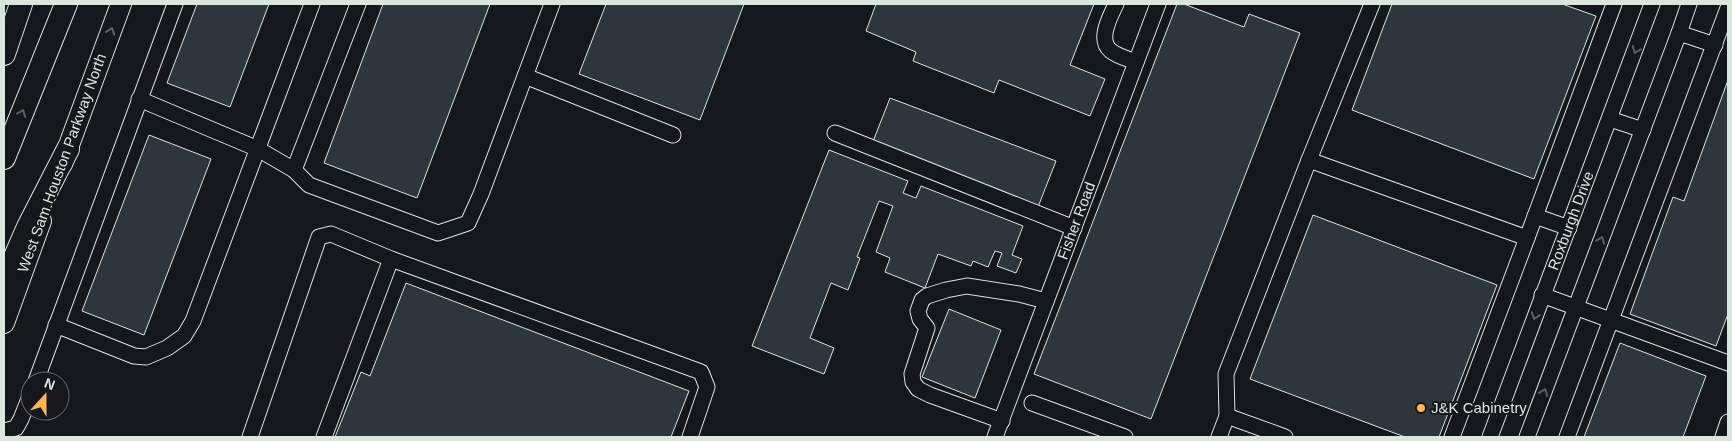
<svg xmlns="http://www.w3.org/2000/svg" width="1732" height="441" viewBox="0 0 1732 441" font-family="Arial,sans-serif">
  <rect width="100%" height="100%" fill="#14181c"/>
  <path fill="#2c363c" stroke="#d8e6dc" d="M197,4H269L230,107L167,83Z
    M383,4H490L417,198L324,163Z
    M606,4H744L700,120L579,74Z
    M876,4H1094L1070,65L1105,79L1090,116L999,80L994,93L913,61L916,52L866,31Z
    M1177,4H1184L1244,27L1249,14L1300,33L1151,419L1034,374Z
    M1392,4H1562L1596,16L1534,179L1352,110Z
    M1728,80V314L1716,346L1630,314L1673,197L1684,201Z
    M890,98L1056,161L1038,207L872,144Z
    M149,135L211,159L144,335L82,311Z
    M829,150L908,181L903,193L916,198L921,186L1023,226L1012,255L1022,259L1016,273L997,266L1002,253L995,251L988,267L973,261L971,266L938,254L925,288L885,272L890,258L876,252L893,206L879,201L857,257L860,258L848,290L831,283L810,338L834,348L824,374L752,346Z
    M1313,215L1497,285L1439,437H1405L1250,379Z
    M406,283L689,391L671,437H335L361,372L370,376Z
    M949,309L1001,330L975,398L922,377Z
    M1620,343L1706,376L1683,437H1584Z"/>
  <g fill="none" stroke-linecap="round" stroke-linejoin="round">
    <defs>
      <g id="minor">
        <path d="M1116,4C1110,17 1097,40 1111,51C1117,56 1128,59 1136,62"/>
        <path d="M1679,33L1715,45"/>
        <path d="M525,76L673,135"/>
        <path d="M139,99L258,149L294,170L309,185L438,233L468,223L481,194L552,4"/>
        <path d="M1610,119L1643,130"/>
        <path d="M835,133L1074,228"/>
        <path d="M1309,160L1527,238L1614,4"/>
        <path d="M294,170L358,4"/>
        <path d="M1535,216L1569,228"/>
        <path d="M1542,295L1728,363"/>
        <path d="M56,325L134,356L146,357L167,348L184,336L193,321L312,4"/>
        <path d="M36,381L175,4"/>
        <path d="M1032,403L1125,437"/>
        <path d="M1227,416L1285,437"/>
        <path d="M1002,421L930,395L918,389L913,382L912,374L927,328L920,319L918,311L922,300L927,296L946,290L967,286L1019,294L1046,301"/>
        <path d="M4,431L16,428L21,419L30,396"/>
        <path d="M250,437L319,237L331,234L391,259"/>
        <path d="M324,437L391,259L701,372L707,387L690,437"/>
        <path id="s1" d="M995,437L1158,4"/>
        <path d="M1219,437L1227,416L1226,374L1309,160L1372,4"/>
        <path d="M1452,437L1527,238"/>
        <path id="s2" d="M1490,437L1652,4"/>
        <path d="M1527,437L1679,33L1689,4"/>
        <path d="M1567,437L1728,8"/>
        <path d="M1723,437L1728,422"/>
      </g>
      <path id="major" d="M62,164L121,4
        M4,323L41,221"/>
      <path id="highway" d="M4,54L21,4
        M4,158L66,4
        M4,282L28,227L68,149"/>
    </defs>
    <use href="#minor" stroke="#d8e6dc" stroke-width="17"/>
    <use href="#major" stroke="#d8e6dc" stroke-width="22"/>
    <use href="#highway" stroke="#d8e6dc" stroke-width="24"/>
    <use href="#minor" stroke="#14181c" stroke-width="15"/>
    <use href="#major" stroke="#14181c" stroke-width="20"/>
    <use href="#highway" stroke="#14181c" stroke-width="22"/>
  </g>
  <defs><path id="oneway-chevron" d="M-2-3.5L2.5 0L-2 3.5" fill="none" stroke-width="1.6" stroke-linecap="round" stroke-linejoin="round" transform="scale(1.25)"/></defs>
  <g stroke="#59605f">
    <use href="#oneway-chevron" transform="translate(111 31) rotate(-70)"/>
    <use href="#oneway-chevron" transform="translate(1636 50) rotate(111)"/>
    <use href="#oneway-chevron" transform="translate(22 113) rotate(-68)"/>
    <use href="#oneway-chevron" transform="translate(1601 240) rotate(-69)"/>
    <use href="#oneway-chevron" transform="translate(1535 316) rotate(110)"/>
    <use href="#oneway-chevron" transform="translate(1544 392) rotate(-70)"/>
  </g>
  <circle fill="#ffb74d" stroke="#14181c" stroke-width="2" cx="1421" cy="408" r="5"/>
  <g text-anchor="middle" stroke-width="4" stroke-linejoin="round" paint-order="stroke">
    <g font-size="15" fill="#d8e6dc" stroke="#14181c">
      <text transform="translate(62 163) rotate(-70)" y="5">West Sam Houston Parkway North</text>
      <text dy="5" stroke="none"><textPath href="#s1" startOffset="231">Fisher Road</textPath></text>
      <text dy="5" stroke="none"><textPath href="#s2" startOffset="231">Roxburgh Drive</textPath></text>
    </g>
    <g font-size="15" fill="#d8e6dc" stroke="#14181c" text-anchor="start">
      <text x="1431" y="413">J&amp;K Cabinetry</text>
    </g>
  </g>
  <rect width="1732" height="441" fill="none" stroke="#d8e6dc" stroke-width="10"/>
  <g transform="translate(45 396) rotate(21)"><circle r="24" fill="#14181c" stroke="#626a69"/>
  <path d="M0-4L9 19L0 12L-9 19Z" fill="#ffb74d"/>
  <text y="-8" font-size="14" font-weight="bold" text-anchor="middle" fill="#d8e6dc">N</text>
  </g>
</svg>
